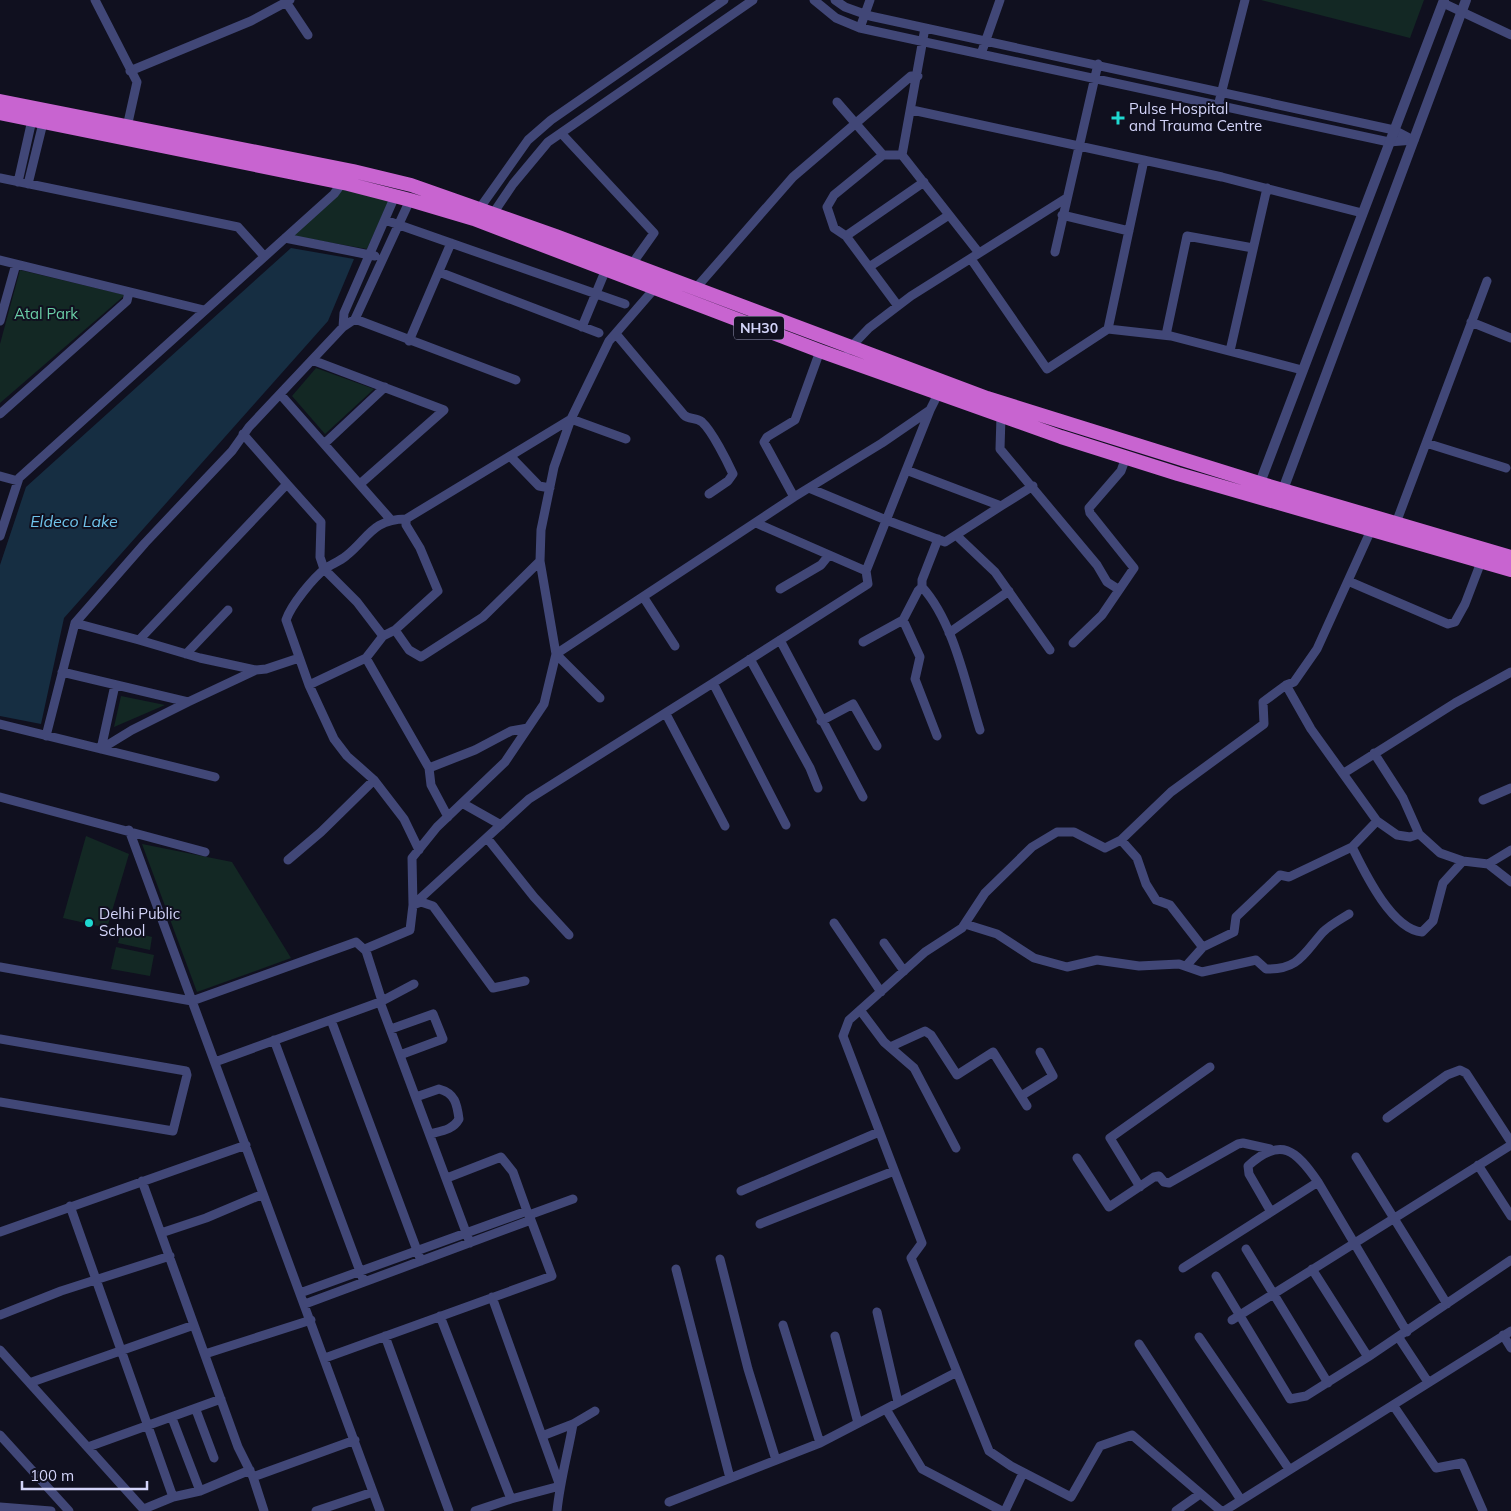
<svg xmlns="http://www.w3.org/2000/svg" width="1511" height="1511" viewBox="0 0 1511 1511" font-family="Mulish,sans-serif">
  <rect width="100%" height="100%" fill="#10101f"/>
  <path fill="#132824" d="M1261,0H1424L1410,38Z
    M344,187L390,198L367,249L293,236Z
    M20,270L125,295L0,403V344Z
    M316,368L374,389L325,434L292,396Z
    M121,696L165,705L114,727Z
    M86,836L129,854L107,928L63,918Z
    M142,844L232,862L291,958L197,992Z
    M122,929L152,937L150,950L118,943Z
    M116,947L154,955L150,976L111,969Z"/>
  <path fill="#162e42" d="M291,248L354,259L328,321L64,618L41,724L0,716V565L26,487Z"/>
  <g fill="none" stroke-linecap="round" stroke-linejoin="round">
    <path stroke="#414777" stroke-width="9" d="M95,0L137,82L127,127
      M814,0L836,18L860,28L1389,142L1414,140
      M835,0L845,7L870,16L1394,130L1413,140
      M286,2L308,35
      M1443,3L1511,35
      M860,28L870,0
      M925,28L902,155L979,253
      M981,54L1000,0
      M130,71L251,21L290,0
      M837,102L883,155H902
      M1218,106L1245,0
      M912,110L1222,177L1362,213
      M561,133L654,233L632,264
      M883,155L834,195L827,207L834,228L846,236L898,306
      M0,178L238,227L264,256
      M18,182L32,120
      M28,184L43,123
      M477,212L528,140L551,120L724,0
      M1062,215L1129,231
      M490,218L513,184L548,142L753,0
      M385,220L625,304
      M846,236L924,182
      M285,238L375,256
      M1055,252L1098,64
      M971,259L1047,369L1108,329L1144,160
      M0,260L204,310
      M869,267L949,215
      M439,272L599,333
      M696,288L793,177L911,76H918
      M355,319L516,380
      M0,321L16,264
      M1471,322L1511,338
      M343,327L344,313L395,196
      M582,327L606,269
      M1108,329L1171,336L1302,370
      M616,334L684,415C689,420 696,417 702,422C712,431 727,461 733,474L728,481L709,494
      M1166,335L1187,236L1253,248
      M409,341L451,243
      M848,350L869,328L911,296L1065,199
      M1230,351L1267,188
      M312,360L444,410L360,484
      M280,394L391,520
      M0,414L127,301L129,292
      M1001,416L1000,449L1097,565L1107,582L1118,589
      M243,434L287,484
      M1426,443L1506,468
      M324,444L385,387
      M510,456L539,486L550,488
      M0,476L18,481
      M809,488L886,520L945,542L1001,506L906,470
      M794,497L764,442L767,437L795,420L820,351
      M1001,506L1033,486
      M406,519C372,519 368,539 346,556C340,561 332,564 326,568C313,578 291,605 286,620L309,685L334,739L347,756L374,780L404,819L419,850
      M756,523L866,571L930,410
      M1396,523L1487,281
      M956,535L995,572L1050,650
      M0,536L19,478L334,194L342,183
      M1348,581L1448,624L1455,622L1465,604L1481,562
      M922,587C954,622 966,686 980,730
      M780,589L821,565L829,555
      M644,598L675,646
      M903,620L920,657L915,679L937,736
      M75,623L139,640L287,484L321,522L320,557L324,569L357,602L383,636
      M395,630L409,650L421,657L483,617L540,561
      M949,633L1009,591
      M139,640L200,658L256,670L266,669L299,658
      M780,640L863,797
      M863,642L903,620L918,591L922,587V580L938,539
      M1073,643L1102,615L1134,568L1090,513L1089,508L1121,471L1126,457
      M186,654L228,610
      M556,654L794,497L882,443L930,410L938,394
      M556,654L600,698
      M366,658L429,768L431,785L448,817
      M750,659L810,768L818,788
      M62,672L188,702L256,670
      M115,685L101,749L132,730L188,702
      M309,685L366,658L383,636L395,630L438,591L420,548L406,525V519L571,419L626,439
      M1286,685L1311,729L1377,821L1397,835L1410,837L1419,834
      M666,714L725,826
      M821,721L853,704L877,746
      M0,724L215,777
      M46,736L75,623L145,543L232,451L249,427L343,327L355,319L410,200
      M1374,753L1403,798L1419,834L1440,853L1463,861L1488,864L1511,882
      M429,768L475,750L511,731L528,728
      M1344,773L1455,703L1511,672
      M0,797L205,852
      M1483,800L1511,788
      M462,803L501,825
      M786,825L713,683L868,584L866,571
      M129,830L380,1511
      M487,838L534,897L569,935
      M1121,840L1137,858L1146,884L1156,900L1170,905L1201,945
      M1352,847C1364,871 1391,929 1422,932L1433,921L1443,883L1463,861
      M288,860L321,832L374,780
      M1488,864L1511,850
      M413,905L529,799L713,683
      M413,905L421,902L433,906L493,988L525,981
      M834,923L881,992
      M965,924L997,934L1034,958L1067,967L1097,960L1139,966L1179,964L1202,972L1256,960L1266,969C1299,970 1304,953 1323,932C1330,925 1341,919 1349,914
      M884,943L904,971
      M365,949L410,930L413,905L412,858L437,827L505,762L544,704L556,654L540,561L541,530L554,467L571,419L609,341L655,288
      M1186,966L1203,947L1234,932L1236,917L1280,875L1289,877L1352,847L1377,821
      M0,967L192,1001L356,942L366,951L382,1001L380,1002
      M382,1001L414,984
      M860,1010L884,1042L914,1068L956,1148
      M331,1020L421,1261
      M391,1029L433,1014L443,1039L400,1055
      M0,1039L186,1071L187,1075L173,1131L0,1102
      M274,1040L364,1282
      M890,1047L925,1031L931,1035L957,1075L993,1052L1027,1106
      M215,1062L380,1002L470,1243
      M1021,1096L1053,1076L1040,1052
      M416,1097L439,1089C455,1093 457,1104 459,1119C453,1130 441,1131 430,1134
      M1387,1118L1447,1075L1460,1070L1466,1073L1511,1142
      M1356,1157L1447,1304
      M1077,1158L1109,1207L1154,1177L1159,1176L1164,1182L1169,1183L1238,1144L1243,1143L1270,1149
      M1478,1165L1511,1216
      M447,1178L501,1157L513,1172L527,1211
      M1140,1187L1110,1138L1210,1067
      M741,1191L879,1132
      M70,1206L173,1497
      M1271,1212L1249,1174L1248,1166C1281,1136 1296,1150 1318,1182L1407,1332
      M529,1215L573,1199
      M760,1224L894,1171
      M0,1232L246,1145
      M161,1233L206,1218L263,1194
      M1246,1249L1328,1383
      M720,1259L748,1369L776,1460
      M1183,1268L1318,1182
      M676,1269L730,1478
      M1312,1269L1368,1357
      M1216,1276L1290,1399L1306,1396L1368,1357L1511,1260
      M300,1293L527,1211L531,1220
      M492,1297L560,1486L511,1499
      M305,1304L531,1220L552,1276L325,1358
      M877,1312L898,1402
      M0,1315L61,1291L170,1256
      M440,1316L511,1499L475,1511
      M1232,1320L1511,1145
      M194,1325L238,1447L253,1477L355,1440
      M783,1325L820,1443
      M1503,1335L1511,1348
      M385,1336L449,1511
      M835,1336L858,1423
      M1199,1337L1289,1469
      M1399,1338L1428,1382
      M1139,1344L1241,1500
      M0,1350L145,1511
      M205,1354L311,1320
      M32,1382L194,1325L142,1181
      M1393,1405L1436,1468L1462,1463L1483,1511
      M886,1409L922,1469L1002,1511
      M196,1410L214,1458
      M172,1418L200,1491
      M573,1424L595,1411
      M0,1435L69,1511
      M542,1436L573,1424C568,1453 560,1481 557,1511
      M88,1447L221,1399
      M253,1477L264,1511
      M669,1502L820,1443L957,1372
      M0,1507L51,1511
      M144,1509L173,1497L200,1491L250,1470
      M316,1511L373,1492
      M1005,1511L1023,1473
      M1176,1511L1200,1494
      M1221,1511L1132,1435L1100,1446L1071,1497L1011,1466L989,1451L911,1258L922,1243L843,1036L849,1020L925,952L962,928L985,893L1032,847L1057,832H1074L1105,848L1121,840L1171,792L1264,724L1263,702L1286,685L1294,682L1317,649L1371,530
      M1224,1511L1511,1331"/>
    <path stroke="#414777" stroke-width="10" d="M1258,488L1444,0
      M1281,495L1466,0"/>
    <path stroke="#c864d0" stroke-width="14" d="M0,101L353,171L411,185L556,236L987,398L1259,483L1511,557
      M0,113L348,184L410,200L474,219L820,351L1061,437L1178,474L1511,570"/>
  </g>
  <g fill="#1fd9d1" stroke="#10101f" stroke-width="2">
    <path d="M1115.5 110.5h5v5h5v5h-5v5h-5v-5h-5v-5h5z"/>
    <circle cx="89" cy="923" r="5"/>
  </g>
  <g text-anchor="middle" stroke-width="4" stroke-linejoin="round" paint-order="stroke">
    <rect fill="#10101f" stroke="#9899b8" stroke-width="1" x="734" y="316.5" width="50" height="23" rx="4"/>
    <g font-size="14" font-weight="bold" fill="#d3d4f9">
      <text x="759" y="333">NH30</text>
    </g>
    <g font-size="15" fill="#d3d4f9" stroke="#10101f" text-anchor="start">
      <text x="1129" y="114">Pulse Hospital<tspan x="1129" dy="17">and Trauma Centre</tspan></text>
      <text x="99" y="919">Delhi Public<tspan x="99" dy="17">School</tspan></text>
    </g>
    <g font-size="15" fill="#6acea7" stroke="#10101f">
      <text x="46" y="319">Atal Park</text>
    </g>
    <g font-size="16" font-style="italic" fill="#6fc4eb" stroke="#10101f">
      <text x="74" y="527">Eldeco Lake</text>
    </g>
  </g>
  <path d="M22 1481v8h125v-8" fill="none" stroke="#d3d4f9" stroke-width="2.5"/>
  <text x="30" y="1481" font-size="15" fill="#d3d4f9" stroke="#10101f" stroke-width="4" paint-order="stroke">100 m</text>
</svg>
